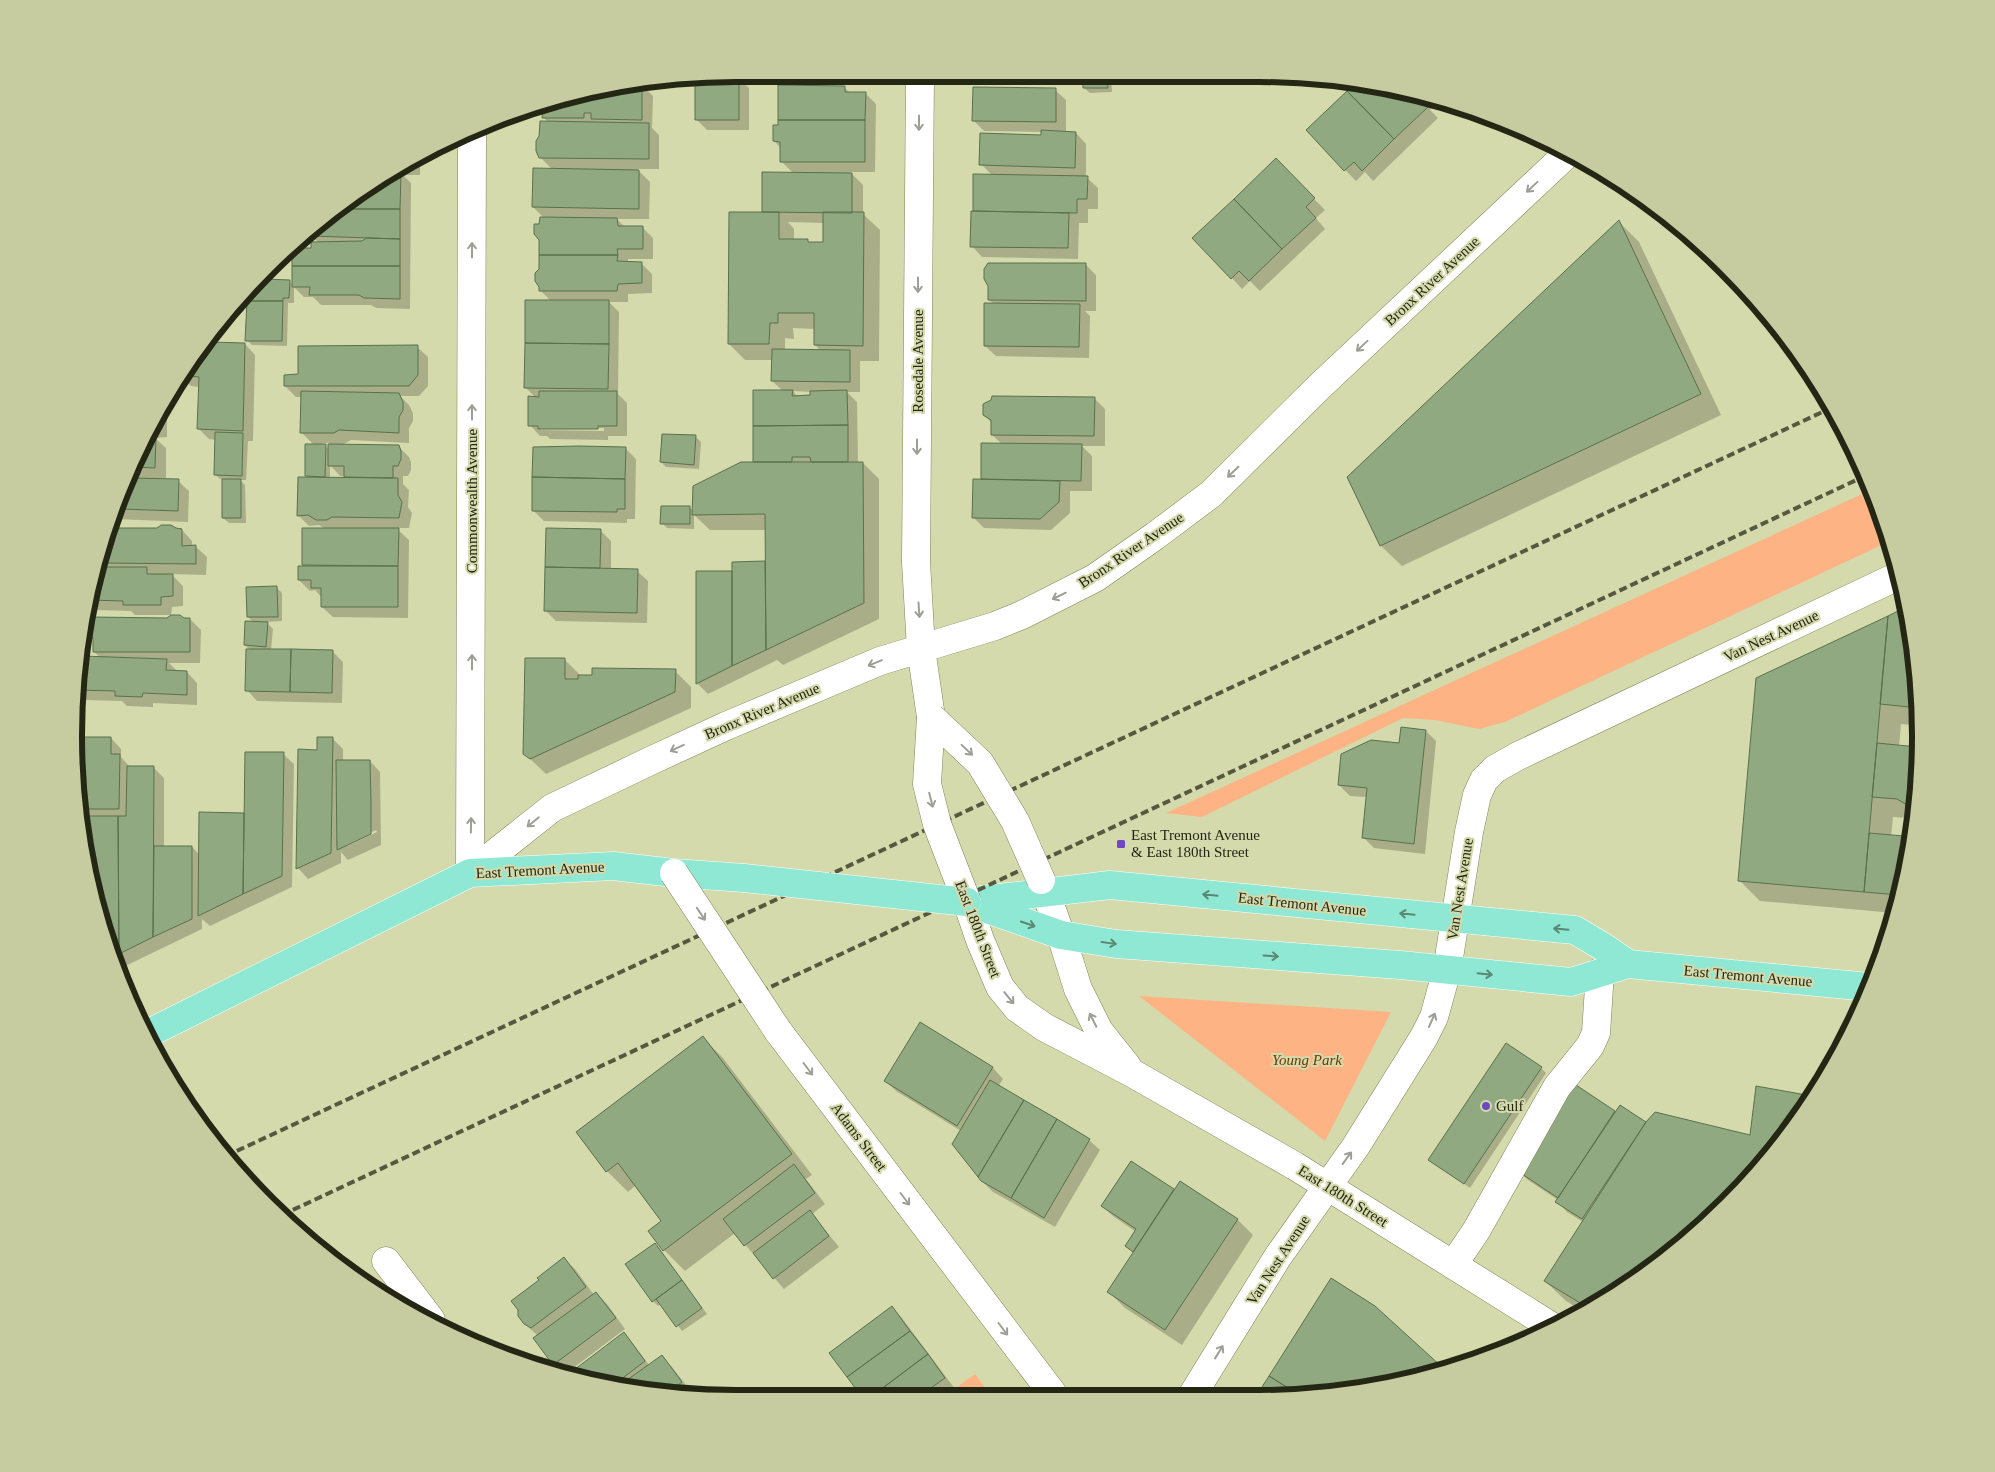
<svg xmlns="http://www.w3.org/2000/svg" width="1995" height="1472" viewBox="0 0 1995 1472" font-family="Georgia,serif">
  <rect width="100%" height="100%" fill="#d4daab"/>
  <path fill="#fdb383" d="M1871,490L1890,541L1505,722L1479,729L1435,720L1403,718L1202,817L1166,813Z
    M1139,996L1391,1012L1325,1141Z
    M975,1374L991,1395H946Z"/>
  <path fill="#0003" fill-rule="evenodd" d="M762,74H876V85L770,82Z
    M1084,74H1111L1112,92L1090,93L1084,88Z
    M710,77H738L749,88V130H707L696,119V79Z
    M648,85L643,86L653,96L652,128L659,135V169H637L650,182L649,219H617L625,227H642L653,238V259H628V263H641L652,274V293L628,294V302H609L619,312L618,394L627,403V436H608V440L550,439L547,436H540L530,425L536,398L525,387L551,301L541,291L540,225L545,219L533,207L553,170L540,157L549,123L544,118V103L564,96ZM538,428H604V431L541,430Z
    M1354,86L1430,96L1437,102L1430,110L1438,118L1373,181L1365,172L1356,181L1307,131Z
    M844,87L850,93H865L876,104L875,172H850L863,185V214L880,230L879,361H860V392H847L857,402L858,463H863L879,479V619L783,665L777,660L708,694L697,683L734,572L764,563L766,565V530H710L694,515V529L667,528L662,523L689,507L694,511L755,463L783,391L772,381L773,360H745L729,344L763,213L793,173L781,161V148L774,141L779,126ZM788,222L824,223V244L794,240V229ZM793,328L815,329V345L821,351H785V338L794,339ZM793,391L812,392V396L798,397Z
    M1055,90L1066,100V132L1076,133L1086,144V177L1098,188V209H1088V223H1079L1078,259L982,257L972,246L975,175H992L981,164L1042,136V132L984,131L973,120Z
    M420,158V175H403L411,183L410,309L376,308L371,305H321L313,297H304L294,287V303H288L287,346L252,345L247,340L248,291L268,273V281H289L293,285V251L312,249L319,243L313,237H309L368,185Z
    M1276,160L1325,210L1316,218L1325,229L1260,291L1250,281L1242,289L1232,278Z
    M1619,222L1639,242L1721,415L1402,566L1381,546Z
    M1086,265L1096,275V311H1085L1090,316L1089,358L996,356L985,346L994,304L989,300Z
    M209,344H245L255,355L253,441H248L246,480H240L245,485L246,523H229L223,518V479H220L215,474L216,440L209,439L199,429L200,387L191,386L185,380Z
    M417,347L428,357V386L419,396H400L409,405L413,413V421L409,428V443L351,440L342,445L398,446L409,457L411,462V470L408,476H403V484L409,490L408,507L412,513L409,528H396L409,540L408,618L333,617L322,607V598L315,590L310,591L299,580L303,567L304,529H325L319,525L309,526L298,515L309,478L306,475L314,445L301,432L302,397H296L285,386L299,376ZM323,443H329V450ZM330,465L340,476H346V479H330Z
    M1094,398L1105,409V446H1082L1092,456V491H1070V513L1051,530L984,528L974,518L982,481V445H1003L992,435V423L984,415Z
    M165,409L167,411V437L155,438L166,448V478H158V480L178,481L189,491L188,522L116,519L142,443Z
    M696,437L701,442L699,469L666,467L661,462Z
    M625,448L636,459L635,519H627V523L544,521L533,510Z
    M113,529L182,530L192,541V547H196L207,557L206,575L171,574L183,586V606L172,607L171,615H135L131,611L93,610L87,605Z
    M547,529L601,531L611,541V570L637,571L648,581L647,623L556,621L545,610Z
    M277,588L282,593V621L266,622L273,629L271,650L332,651L343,662L342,703L257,701L247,690L250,650L245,645L254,623L248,617Z
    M184,619H190L201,630L200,663H169L177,671L187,672L197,683V705L153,703V707L127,706L122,701L85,700L78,693L81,658H101L94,652V640L87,633Z
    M565,660L581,676L675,671L691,687V708L546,774L525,754Z
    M1757,679L1920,692L1919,726L1901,724L1899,747L1918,748L1916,822L1894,913L1760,901L1740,881ZM1893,817L1907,818L1905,838L1891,837Z
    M1426,731L1436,741L1425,854L1374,848L1363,837L1367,797L1350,796L1339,785L1400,744Z
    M76,738H111L121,749V757L130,767H153L164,778V847H192L200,855V814H245L283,754L294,764L292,887L210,926L202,919V929L119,969L79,822V817H85L79,810Z
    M332,738L343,749V761H370L380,772L381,845L348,860L341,852V863L308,879L298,868L318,751ZM376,830L377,832L347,846V844Z
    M920,1024L993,1068L1003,1079L998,1087L1089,1140L1100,1150L1055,1227L993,1192L982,1181L961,1131L896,1091L885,1080Z
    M702,1037L723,1058L812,1175L806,1179L825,1204L812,1214L839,1247L784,1289L735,1233L685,1271L664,1250L663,1221L636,1185L628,1192L607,1171L577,1132Z
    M1541,1068L1546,1073L1470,1188L1429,1160Z
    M1574,1084L1616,1112L1620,1107L1646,1124L1751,1137L1811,1097L1757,1172L1662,1261L1579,1309L1566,1301L1545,1281L1583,1222L1567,1212L1557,1201L1558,1200L1528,1180L1517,1170Z
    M1131,1162L1175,1191L1238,1220L1253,1235L1182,1345L1125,1308L1109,1292L1134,1253L1127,1246L1136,1232L1113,1216L1102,1206Z
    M659,1250L707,1314L682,1331L661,1304L658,1306L653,1301Z
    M564,1259L575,1269L594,1295L596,1293L607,1304L625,1329L564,1375L554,1364L538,1336L525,1324L541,1281Z
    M892,1307L902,1318L955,1389L946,1395L862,1396Z
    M624,1334L634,1345L649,1365L662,1356L672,1367L692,1393L698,1389L705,1397H692L568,1376Z"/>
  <path fill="#90a981" stroke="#5a714b" d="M1083,74H1107L1108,88H1083Z
    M720,76H739V120H695V79Z
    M778,85L845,86V92H866L865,120H778Z
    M642,86V120L591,119V113H584V118H542L543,104L564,96Z
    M1352,86L1423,95L1420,99L1428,107L1394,139L1347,91Z
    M973,87L1056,88V122L972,121Z
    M1347,91L1394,139L1362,171L1354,162L1344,171L1306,130Z
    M778,120H865V162H780V142L773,141V125H778Z
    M540,121L649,123V159L539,158L536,151V141L539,136Z
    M1041,130L1076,132L1075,168L979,165L980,133L1041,135Z
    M1276,158L1315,198L1306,207L1316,218L1282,249L1234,199Z
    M533,168L639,170V209L532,207Z
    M395,171H401L400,209H342L368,185Z
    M762,172L852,173V213L762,212Z
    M973,174L1088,176L1087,199H1077V213L973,211Z
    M1234,199L1282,249L1249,281L1239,271L1231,279L1192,238Z
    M342,209H400V239L311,236Z
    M971,211L1069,213L1068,248L970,247Z
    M729,212H779V239H808V242H823V212H864L863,346L814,345V313H778V323H770L769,344H728Z
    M540,217L617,218L618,226H643V249H617L618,255H539V240L534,234V224H539Z
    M1619,220L1701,394L1380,546L1347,477Z
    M367,238L400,239V266H292V252L297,248H311V242L362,241Z
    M539,255H618L617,261L642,262V283L618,284L617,291H539V287L535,281V273L539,269Z
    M988,263H1086V301L988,300V286L984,279V269Z
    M292,266H400V299L364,298L359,295H309L310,287H292Z
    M264,277V279L290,280L289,298H283V301H247V292Z
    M525,300H609V344L525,343Z
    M247,301H283L282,341H245Z
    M984,303L1080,304L1079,347L984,346Z
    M209,342L245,343L243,431L197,429L199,377L187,376Z
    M525,343L609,344L608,389L524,388Z
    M418,345V375L409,386H284V375L298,374V346Z
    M772,349L850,350V382L771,381Z
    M753,390H793L792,396L810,395V391L847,390L848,425L753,426Z
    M301,391L399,393L403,402V410L399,417V433L339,430L334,433H300Z
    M539,391H617V426H598V429H538V426H528V396L539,397Z
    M992,396L1095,397L1094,436L991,435V420L983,415V404L991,400Z
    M848,425V462H811L810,457H792V462H753V426Z
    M215,432L243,433L242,476L214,475Z
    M662,434L696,435L694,465L660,462Z
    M147,436H156L155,468L134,467L142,443Z
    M981,443L1082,444L1081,481L981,479Z
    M305,444H326L325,477L305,476Z
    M328,444L399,445L401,451V459L398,466H393V478L344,477V466H328Z
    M579,446L626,447L625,479L532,477L533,447Z
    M741,462H863L864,603L766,650L765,514L692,515L693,486Z
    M298,477L398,478V495L402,502L399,518L332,517L327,520H316L308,515L297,516Z
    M532,477L625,479V509H617V512L532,511Z
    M130,478L179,479L178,511L120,509Z
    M222,479H241V518H222Z
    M973,479L1060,481L1059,502L1040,519L972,518Z
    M661,506H690V524H660Z
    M161,525H171L176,528L182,529V546L196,545V564L101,563L113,528H157Z
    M302,528H399L398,566L302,565Z
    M546,528L601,529L600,568L545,567Z
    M765,561L766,650L732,666V562Z
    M298,566H398V607H321V588H311V580H298Z
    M100,567H147V574H173V596L161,597V605H123V601L89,600Z
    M545,567L638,569L637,613L544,611Z
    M696,571H732V666L696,684Z
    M277,586L278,617H247L246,587Z
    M1906,607L1920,692L1919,708L1880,704L1888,616Z
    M171,615H180L184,618H190V652H93V638L86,634V624L92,620V617L167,618Z
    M1888,616L1864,892L1738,881L1756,678Z
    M245,621L268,622L266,647L244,645Z
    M246,649H291L290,692L245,691Z
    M291,649L333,650L332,693L290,692Z
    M82,656L167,659L166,670L187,671V695L143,693L142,697L115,696V691L78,690Z
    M525,658H565V679H578V675H592V668L676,669L675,692L530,759L523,754Z
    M1401,727L1426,730L1414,844L1362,838L1367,788L1338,785L1341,754L1371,740L1399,743Z
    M75,737H111V754H120L119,809H78Z
    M317,737H333L331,853L296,869L298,749L317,750Z
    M1877,743L1918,747L1916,822L1899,895L1864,892L1869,833L1904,836L1907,805L1897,799L1872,797Z
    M245,752H284L282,876L243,894Z
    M336,760H370L371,803V834L337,850Z
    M127,766H154L153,937L119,954L118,816H126Z
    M199,812L244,813L243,894L198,916Z
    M79,816H118L119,954L115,956Z
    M154,846H192V919L153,937Z
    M920,1022L993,1067L957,1126L884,1081Z
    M703,1036L792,1154L663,1251L648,1231L661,1221L618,1163L606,1172L576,1132Z
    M1506,1043L1542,1067L1464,1184L1428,1160Z
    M990,1080L1024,1100L978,1177L952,1144Z
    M1573,1083L1615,1111L1558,1198L1516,1170Z
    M1756,1086L1812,1096L1757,1172L1662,1261L1585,1306L1544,1281L1646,1122L1655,1112L1750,1135Z
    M1024,1100L1057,1119L1011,1198L981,1181L978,1177Z
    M1620,1105L1646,1122L1582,1219L1555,1202Z
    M1057,1119L1090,1139L1044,1218L1011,1198Z
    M1131,1161L1174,1189L1133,1252L1125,1246L1136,1229L1101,1206Z
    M794,1164L815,1193L744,1246L723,1219Z
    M1180,1181L1238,1219L1165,1330L1107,1292Z
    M810,1210L829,1236L773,1279L753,1253Z
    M655,1243L682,1280L652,1302L625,1264Z
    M564,1257L586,1287L531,1328L524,1324L518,1316V1310L511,1301L539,1280L537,1278Z
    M1331,1278L1375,1306L1442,1367L1346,1393H1296L1269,1376Z
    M682,1280L702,1308L676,1327L656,1299Z
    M596,1292L616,1318L553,1365L533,1338Z
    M892,1306L910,1331L847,1377L829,1353Z
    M910,1331L928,1354L872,1396H861L847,1377Z
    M624,1332L645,1361L615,1384L566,1376Z
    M928,1354L945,1378L921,1395L872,1396Z
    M662,1355L682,1382L668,1393L620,1385Z
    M1269,1376L1296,1393H1258Z
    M698,1387L705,1397L686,1396Z"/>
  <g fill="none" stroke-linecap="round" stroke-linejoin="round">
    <defs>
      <path id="minor" d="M920,74L916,562L921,649L931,717
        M470,873L552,808L648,762L726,726L880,661L995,626L1022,615L1095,578L1155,536L1211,494L1320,386L1567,154
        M470,873L472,130
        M1041,880L1061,935L1078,989L1099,1031L1127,1066
        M967,902L980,940L1000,987L1017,1008L1044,1027L1132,1073L1295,1166L1551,1326
        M778,1031L1053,1394
        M386,1261L431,1320
        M1453,1265L1476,1231L1557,1087L1590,1046L1596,1033L1600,972
        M1193,1394L1277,1258L1356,1146L1424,1037L1434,1017L1447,970L1469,832L1477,795L1484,780L1495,769L1518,756L1900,575"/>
      <path id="major" d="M973,901L1110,885L1575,930L1605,948L1628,964
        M967,902L1061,935L1116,944L1400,965L1571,982L1628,964L1869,987
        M149,1033L470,873L613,866L674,873L744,878"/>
    </defs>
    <use href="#minor" stroke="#7f8457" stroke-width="29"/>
    <use href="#major" stroke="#fff" stroke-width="29"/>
    <use href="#minor" stroke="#fff" stroke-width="28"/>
    <use href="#major" stroke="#8fe8d3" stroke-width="28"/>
    <path stroke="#56593f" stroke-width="4" stroke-dasharray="8 4" stroke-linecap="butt" d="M226,1156L1831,408
      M282,1215L1865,476"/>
    <defs>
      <path id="minor-bridge" d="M931,717L980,763L1015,821L1041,880
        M931,717L927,784L937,824L967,902
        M674,873L778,1031"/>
      <path id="major-bridge" d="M744,878L967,902"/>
    </defs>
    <use href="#minor-bridge" stroke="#7f8457" stroke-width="29" stroke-linecap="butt"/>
    <use href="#major-bridge" stroke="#fff" stroke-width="29" stroke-linecap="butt"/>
    <use href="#minor-bridge" stroke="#fff" stroke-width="28"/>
    <use href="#major-bridge" stroke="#8fe8d3" stroke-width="28"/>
  </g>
  <defs><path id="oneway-shaft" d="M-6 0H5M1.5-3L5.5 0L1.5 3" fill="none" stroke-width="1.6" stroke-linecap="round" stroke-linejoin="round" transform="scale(1.25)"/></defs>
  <g stroke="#9d9e96">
    <use href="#oneway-shaft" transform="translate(919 123) rotate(90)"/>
    <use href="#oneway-shaft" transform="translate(1532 187) rotate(137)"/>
    <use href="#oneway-shaft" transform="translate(472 250) rotate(-90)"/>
    <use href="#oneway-shaft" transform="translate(918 285) rotate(90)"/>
    <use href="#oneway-shaft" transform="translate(1362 346) rotate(137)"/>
    <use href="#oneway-shaft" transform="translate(472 412) rotate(-90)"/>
    <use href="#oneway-shaft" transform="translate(917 447) rotate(90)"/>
    <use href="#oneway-shaft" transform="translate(1233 472) rotate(136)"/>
    <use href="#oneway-shaft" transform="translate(1059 596) rotate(154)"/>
    <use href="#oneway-shaft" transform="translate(919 610) rotate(86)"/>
    <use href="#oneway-shaft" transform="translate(472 662) rotate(-90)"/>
    <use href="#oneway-shaft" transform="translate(875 663) rotate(158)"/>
    <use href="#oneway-shaft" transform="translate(677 748) rotate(155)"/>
    <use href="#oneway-shaft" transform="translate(967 750) rotate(43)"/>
    <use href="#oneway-shaft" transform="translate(931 800) rotate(76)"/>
    <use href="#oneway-shaft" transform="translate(533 822) rotate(141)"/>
    <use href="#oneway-shaft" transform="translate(471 825) rotate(-89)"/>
    <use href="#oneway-shaft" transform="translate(701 914) rotate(56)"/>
    <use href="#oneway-shaft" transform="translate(1009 998) rotate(51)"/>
    <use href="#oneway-shaft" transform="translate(1093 1020) rotate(-117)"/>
    <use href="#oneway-shaft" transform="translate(1432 1020) rotate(-66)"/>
    <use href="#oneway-shaft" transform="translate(808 1069) rotate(53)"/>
    <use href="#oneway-shaft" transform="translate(1347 1158) rotate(-54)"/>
    <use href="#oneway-shaft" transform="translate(905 1199) rotate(53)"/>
    <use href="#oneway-shaft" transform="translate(1003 1329) rotate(53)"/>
    <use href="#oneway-shaft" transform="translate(1219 1352) rotate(-58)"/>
  </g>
  <g stroke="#5a8874">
    <use href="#oneway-shaft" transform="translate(1210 895) rotate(-174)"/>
    <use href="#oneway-shaft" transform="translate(1407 914) rotate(-174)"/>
    <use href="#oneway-shaft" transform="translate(1028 924) rotate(19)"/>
    <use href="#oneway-shaft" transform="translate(1561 929) rotate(-175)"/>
    <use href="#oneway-shaft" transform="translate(1109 943) rotate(8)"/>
    <use href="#oneway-shaft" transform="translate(1271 956) rotate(4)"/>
    <use href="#oneway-shaft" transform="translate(1485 974) rotate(6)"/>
  </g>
  <g fill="#6e48c0" stroke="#d4daab" stroke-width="2">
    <rect x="1116" y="839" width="10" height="10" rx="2.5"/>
    <circle cx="1486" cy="1106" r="5"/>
  </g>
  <g text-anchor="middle" stroke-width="4" stroke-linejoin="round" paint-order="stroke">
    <g font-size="15" fill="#252715" stroke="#d4daab">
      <text transform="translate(1432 281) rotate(-43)" y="5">Bronx River Avenue</text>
      <text transform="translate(918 361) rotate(-90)" y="5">Rosedale Avenue</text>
      <text transform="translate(472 501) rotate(-90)" y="5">Commonwealth Avenue</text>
      <text transform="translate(1131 550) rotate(-34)" y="5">Bronx River Avenue</text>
      <text transform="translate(1771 636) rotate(-25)" y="5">Van Nest Avenue</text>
      <text transform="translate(762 711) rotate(-23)" y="5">Bronx River Avenue</text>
      <text transform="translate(540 870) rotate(-3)" y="5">East Tremont Avenue</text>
      <text transform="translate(1460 889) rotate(-81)" y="5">Van Nest Avenue</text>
      <text transform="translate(1302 904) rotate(6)" y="5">East Tremont Avenue</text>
      <text transform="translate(978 929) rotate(69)" y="5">East 180th Street</text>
      <text transform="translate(1748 976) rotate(5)" y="5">East Tremont Avenue</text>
      <text transform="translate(859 1137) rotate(53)" y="5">Adams Street</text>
      <text transform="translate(1343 1196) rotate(32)" y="5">East 180th Street</text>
      <text transform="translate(1278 1260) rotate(-57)" y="5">Van Nest Avenue</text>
    </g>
    <g font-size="15" fill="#252715" stroke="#d4daab" text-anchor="start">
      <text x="1131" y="840">East Tremont Avenue<tspan x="1131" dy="17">&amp; East 180th Street</tspan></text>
      <text x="1496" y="1111">Gulf</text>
    </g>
    <g font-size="15" font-style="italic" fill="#733805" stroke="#d4daab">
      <text x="1307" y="1065">Young Park</text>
    </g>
  </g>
  <path d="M0 0H1995V1472H0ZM736 82H1258A654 654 0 0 1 1912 736V736A654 654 0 0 1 1258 1390H736A654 654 0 0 1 82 736V736A654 654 0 0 1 736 82Z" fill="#c6cc9f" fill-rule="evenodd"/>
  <path fill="none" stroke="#252715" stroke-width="6" d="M736 82H1258A654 654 0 0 1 1912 736V736A654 654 0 0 1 1258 1390H736A654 654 0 0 1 82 736V736A654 654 0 0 1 736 82Z"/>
</svg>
